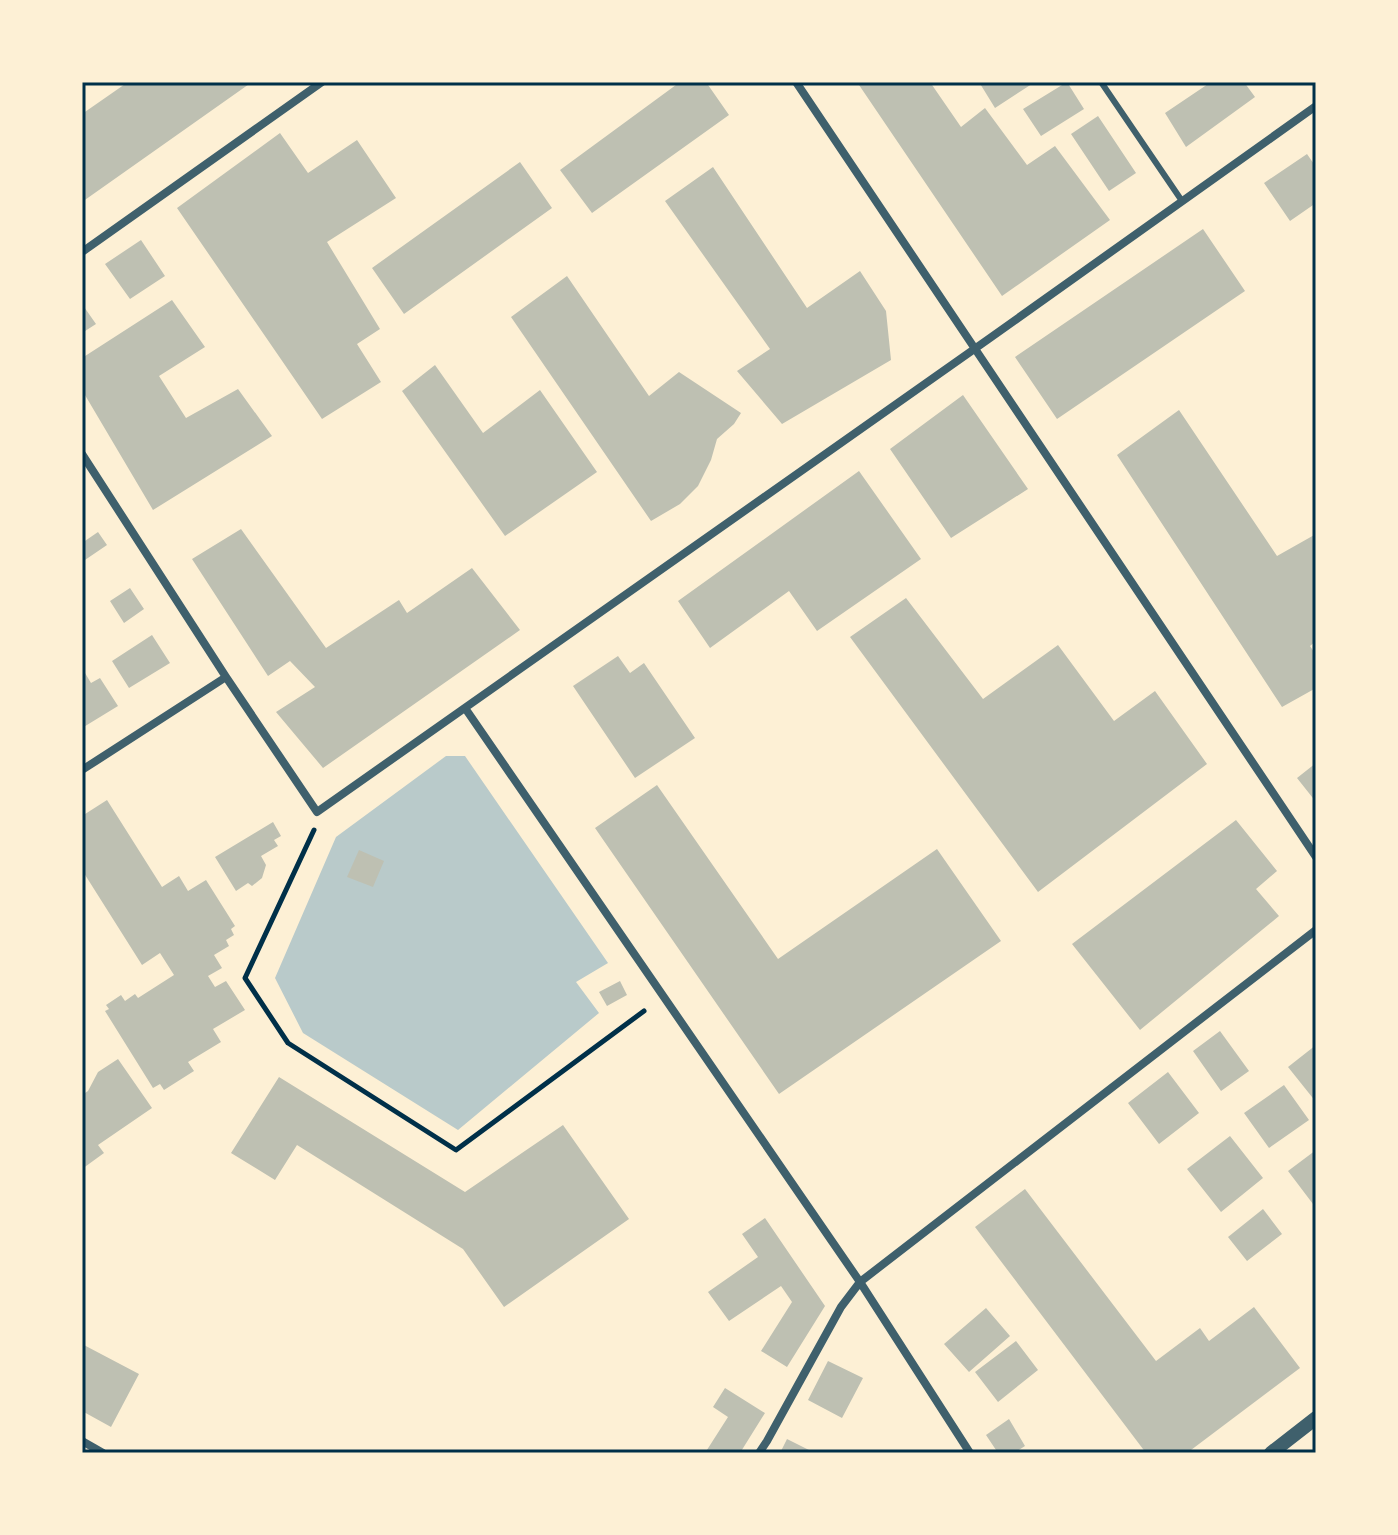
<svg xmlns="http://www.w3.org/2000/svg" width="1398" height="1535" viewBox="0 0 1398 1535" font-family="Montserrat,sans-serif">
  <rect width="100%" height="100%" fill="#fdf0d5"/>
  <path fill="#b9caca" d="M446,756H465L608,963L576,982L599,1013L458,1130L303,1033L275,978L336,837Z"/>
  <path fill="#bec0b2" d="M128,82H252L82,202V114Z
    M680,82H706L729,115L592,213L560,170Z
    M857,82H930L961,127L985,108L1027,165L1055,146L1110,220L1002,296Z
    M979,82H1035L995,108Z
    M1067,82L1084,109L1041,136L1023,109Z
    M1211,82H1244L1255,97L1186,147L1165,113Z
    M1098,116L1136,173L1109,191L1071,134Z
    M280,133L308,173L357,140L396,198L327,242L380,329L357,344L381,382L322,419L177,208Z
    M1307,154L1316,167V203L1290,221L1264,183Z
    M520,162L552,208L404,314L372,268Z
    M713,167L807,308L860,271L886,311L891,360L782,424L737,371L770,349L665,201Z
    M1203,229L1245,291L1057,419L1015,357Z
    M141,240L165,276L130,299L105,264Z
    M567,276L649,396L679,372L741,413L734,424L717,439L711,460L698,486L680,504L651,521L511,317Z
    M172,300L205,347L159,376L186,418L238,389L272,436L153,510L82,390V358Z
    M82,304L96,324L82,333Z
    M435,365L483,433L540,390L597,472L505,536L402,391Z
    M963,395L1028,489L951,538L890,449Z
    M1179,410L1277,556L1316,534V641L1310,646L1316,655V688L1282,707L1117,455Z
    M859,471L921,559L817,631L789,591L710,648L678,601Z
    M241,529L326,648L399,600L407,613L472,568L520,630L323,768L276,712L315,687L290,661L268,676L192,559Z
    M98,532L107,545L82,562V543Z
    M130,588L144,609L124,623L110,601Z
    M906,598L983,699L1058,645L1114,721L1155,691L1207,764L1038,892L850,637Z
    M152,635L170,663L129,688L112,661Z
    M618,656L630,673L644,663L695,738L635,778L573,686Z
    M82,668L91,683L100,678L118,706L82,728Z
    M1316,763V802L1297,778Z
    M657,785L778,959L937,849L1001,941L779,1094L595,828Z
    M107,800L162,887L179,876L188,891L206,880L235,926L231,929L234,935L226,940L229,946L214,955L222,968L208,976L215,987L226,981L245,1010L213,1029L221,1042L188,1062L194,1071L164,1090L160,1084L153,1088L105,1011L109,1009L106,1005L121,995L125,1001L135,994L138,998L174,975L160,953L142,965L82,870V816Z
    M1236,820L1277,871L1256,889L1279,916L1140,1030L1072,944Z
    M273,822L281,836L274,840L278,846L261,856L266,865L262,878L252,886L248,883L236,891L215,857Z
    M359,850L384,861L373,887L347,877Z
    M620,981L627,995L607,1006L599,992Z
    M1220,1031L1249,1071L1221,1091L1193,1051Z
    M1316,1045V1102L1288,1067Z
    M118,1059L152,1108L98,1145L104,1153L82,1169V1095L88,1091L98,1072Z
    M1168,1072L1199,1113L1159,1144L1128,1103Z
    M279,1077L465,1192L563,1125L629,1219L504,1307L463,1249L297,1145L275,1180L231,1153Z
    M1284,1085L1309,1120L1269,1148L1244,1113Z
    M1230,1136L1263,1178L1221,1212L1187,1169Z
    M1316,1150V1208L1288,1171Z
    M1025,1189L1156,1361L1200,1328L1209,1341L1254,1307L1300,1368L1187,1453H1146L975,1227Z
    M1263,1209L1282,1234L1247,1261L1228,1237Z
    M765,1218L825,1306L787,1367L761,1351L792,1302L781,1286L729,1321L708,1292L758,1257L742,1234Z
    M986,1308L1010,1336L969,1372L944,1344Z
    M1016,1341L1038,1370L998,1402L975,1372Z
    M82,1344L139,1374L111,1427L82,1411Z
    M828,1361L863,1378L842,1418L808,1400Z
    M725,1388L765,1413L740,1453H705L728,1417L713,1407Z
    M1009,1419L1025,1446L1014,1453H998L986,1435Z
    M787,1439L815,1453H780Z"/>
  <g fill="none" stroke-linecap="round" stroke-linejoin="round">
    <path stroke="#003049" stroke-width="5" d="M314,830L245,978L288,1043L456,1150L644,1011"/>
    <path stroke="#3f606c" stroke-width="6" d="M1101,82L1182,201"/>
    <path stroke="#3f606c" stroke-width="8" d="M796,82L1316,857
      M82,252L322,82
      M82,454L226,677L317,812L990,338L1316,106
      M465,708L860,1282L970,1453
      M82,770L226,677
      M82,1441L103,1453
      M759,1453L767,1441L841,1307L860,1282L1316,930"/>
    <path stroke="#3f606c" stroke-width="14" d="M1271,1453L1316,1418"/>
  </g>
  <rect width="1398" height="1535" fill="none" stroke="#fdf0d5" stroke-width="168"/>
  <rect x="84" y="84" width="1230" height="1367" fill="none" stroke="#003049" stroke-width="3"/>
</svg>
